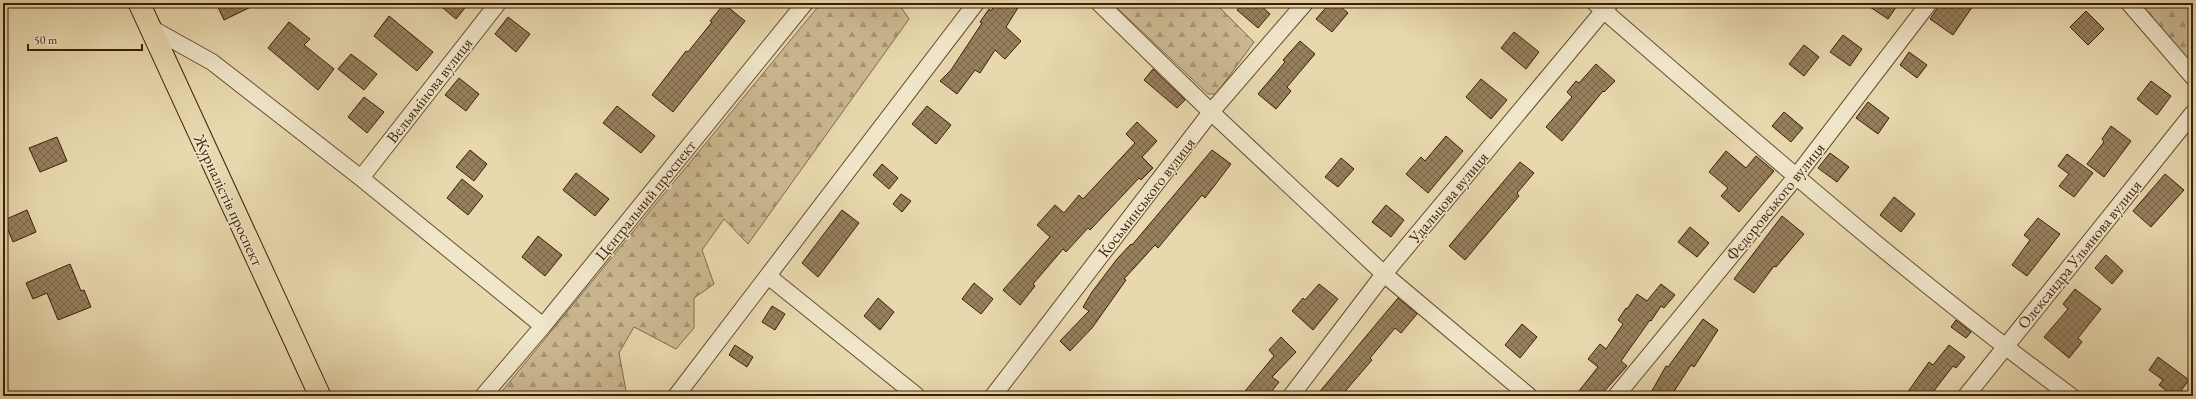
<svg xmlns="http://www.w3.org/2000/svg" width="2196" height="399" viewBox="0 0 2196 399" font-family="'EB Garamond',serif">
  <defs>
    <pattern id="forest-firs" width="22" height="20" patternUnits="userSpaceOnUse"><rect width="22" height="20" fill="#cbb891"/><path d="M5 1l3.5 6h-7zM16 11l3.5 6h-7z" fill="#a69574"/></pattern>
    <pattern id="building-cross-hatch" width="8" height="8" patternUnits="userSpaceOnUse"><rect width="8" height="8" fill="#967f5d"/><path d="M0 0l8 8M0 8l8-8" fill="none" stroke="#7c674b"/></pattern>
  </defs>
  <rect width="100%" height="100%" fill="#e8d8ae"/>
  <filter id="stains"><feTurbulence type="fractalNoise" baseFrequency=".005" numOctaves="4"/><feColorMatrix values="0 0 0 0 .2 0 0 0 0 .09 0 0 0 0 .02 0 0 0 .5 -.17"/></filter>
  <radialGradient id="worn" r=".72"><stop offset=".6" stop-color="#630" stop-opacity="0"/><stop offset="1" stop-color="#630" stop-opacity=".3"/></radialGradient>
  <path fill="url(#forest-firs)" stroke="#846b4c" d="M821,3H898L909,19L748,244L724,219L702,250L714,284L694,298V328L676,349L634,327L619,353L627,396H498Z
    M1112,3H1215L1254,42L1216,94H1208Z
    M2129,3H2193V77Z"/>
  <path fill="url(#building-cross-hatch)" stroke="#3d1e06" d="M216,3H259L224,20Z
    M437,3H469L456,19Z
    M996,3H1021L1006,27L1021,41L1005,59L995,50L980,73L975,70L957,94L940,81L951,70L982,23L980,22L989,9L991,11Z
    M1243,3H1258L1270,14L1258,28L1237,10Z
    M1330,3H1336L1348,13L1332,32L1316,19Z
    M1864,3H1899L1888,19Z
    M1941,3H1975L1953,35L1930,19Z
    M724,4L745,21L673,112L652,95L686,51L688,52L712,22L710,21Z
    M2086,11L2104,29L2088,45L2070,27Z
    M389,16L433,52L417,71L374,36Z
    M508,17L530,34L516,52L495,34Z
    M289,22L310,39L304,45L334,69L318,90L268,48Z
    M1514,32L1539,52L1526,69L1501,48Z
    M1843,35L1862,49L1850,66L1830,52Z
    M1300,41L1315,54L1287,87L1291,91L1276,109L1258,94L1285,62L1283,60Z
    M1804,45L1819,57L1804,76L1789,64Z
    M1909,52L1927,65L1917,78L1900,65Z
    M351,54L377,74L364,90L338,69Z
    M1596,64L1615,81L1604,92L1603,91L1562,141L1546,127L1572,97L1567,92L1576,81L1579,83Z
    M1153,69L1185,100L1177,108L1144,80Z
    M459,78L479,94L466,111L445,95Z
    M1481,79L1507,100L1491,119L1466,97Z
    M2151,81L2171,96L2157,115L2137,99Z
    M364,97L384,112L367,133L348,117Z
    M1868,102L1889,118L1878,134L1856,118Z
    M617,106L655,136L641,153L603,123Z
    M927,106L951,125L936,144L912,124Z
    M1784,112L1803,128L1791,142L1772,126Z
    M1137,122L1157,141L1142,157L1153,168L1141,180L1139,178L1090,230L1088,228L1066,252L1063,249L1033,284L1035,286L1020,305L1003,290L1050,237L1037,225L1055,205L1064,213L1079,195L1083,199L1135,143L1126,134Z
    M2111,126L2131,141L2104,177L2087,164L2104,142L2102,139Z
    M1446,136L1463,151L1428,193L1406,174L1421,157L1425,161Z
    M57,137L67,161L40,172L29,148Z
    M470,150L487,164L474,181L456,167Z
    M1212,150L1231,164L1205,198L1202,195L1158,248L1155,245L1124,279L1126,280L1092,328L1070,351L1060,341L1089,311L1083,307L1092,292L1117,259L1131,244L1132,245Z
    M1726,151L1746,168L1756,156L1774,171L1739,212L1721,196L1728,188L1709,172Z
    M1830,153L1849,167L1837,182L1818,168Z
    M2067,154L2093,173L2074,197L2059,186L2069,174L2058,166Z
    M1341,158L1354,169L1338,187L1325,177Z
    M1520,162L1534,173L1517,193L1519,196L1465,260L1449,246Z
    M882,164L898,178L889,189L873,175Z
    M576,173L609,199L595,216L563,190Z
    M2165,174L2184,190L2151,227L2133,211Z
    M462,179L483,196L468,215L447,198Z
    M901,194L911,201L902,212L893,204Z
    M1894,197L1915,214L1901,232L1880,215Z
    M1386,205L1404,220L1391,237L1372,222Z
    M27,210L36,232L13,242L4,220Z
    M842,210L859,223L818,277L802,263Z
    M1782,216L1804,234L1776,267L1774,266L1754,293L1734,279Z
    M2038,218L2060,234L2027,276L2012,265L2030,240L2024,235Z
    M1690,227L1709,243L1697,257L1678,242Z
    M538,236L562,255L545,276L522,257Z
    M2106,255L2123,271L2112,284L2095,268Z
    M70,264L81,291L84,290L91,307L58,320L47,293L33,299L26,283Z
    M974,283L993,299L981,314L962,299Z
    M1319,284L1338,299L1313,330L1292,311L1303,298L1305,300Z
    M1661,284L1675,295L1664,308L1661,306L1651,321L1650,320L1621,361L1627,366L1600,396H1575L1598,367L1588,359L1600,344L1606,349L1623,324L1618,320L1626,308L1627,309L1637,294L1647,301Z
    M2075,289L2101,309L2078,338L2082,342L2069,358L2044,337L2068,309L2063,304Z
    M878,298L894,312L880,330L864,316Z
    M1398,298L1417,314L1401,333L1395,328L1370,358L1372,360L1341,396H1316Z
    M772,306L785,314L775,330L762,322Z
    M1703,319L1718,330L1694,367L1691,365L1671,396H1649L1666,366L1668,367Z
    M1956,320L1971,332L1966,338L1951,327Z
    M1522,324L1537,337L1520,358L1505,345Z
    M1281,337L1296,352L1272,377L1279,382L1268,396H1241L1274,356L1269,350Z
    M735,345L753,357L747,367L729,355Z
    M1949,345L1965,357L1956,368L1953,366L1930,396H1905L1929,362L1933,365Z
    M2158,357L2189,380L2177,396H2174L2159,385L2163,380L2149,370Z"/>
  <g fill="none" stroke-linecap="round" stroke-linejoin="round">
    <defs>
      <path id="minor" d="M1099,3L1211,112L1384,274L1529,396
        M1595,3C1751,138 1905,274 2071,396
        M2129,3L2193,77
        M151,28L212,62L361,178L543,326
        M361,178L498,3
        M768,276L917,396
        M483,396L543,326L805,3
        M676,396L976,3
        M993,396L1211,112L1305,3
        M1291,396L1384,274L1610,3
        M1616,396L1795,178L1929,3
        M1966,396L2193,113"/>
      <path id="major" d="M139,3L320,396"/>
    </defs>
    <use href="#minor" stroke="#684c30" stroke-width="18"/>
    <use href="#major" stroke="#3d1e06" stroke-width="23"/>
    <use href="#minor" stroke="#f0e6ca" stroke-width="16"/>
    <use href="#major" stroke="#e8d8ae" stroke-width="21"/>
  </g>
  <g text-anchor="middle" stroke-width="3" stroke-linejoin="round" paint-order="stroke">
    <g font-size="16" fill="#3d1e06" stroke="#f0e6ca">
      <text transform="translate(429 90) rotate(-52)" y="6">Вельямінова вулиця</text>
      <text transform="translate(1146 197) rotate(-52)" y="6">Косьминського вулиця</text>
      <text transform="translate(1448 197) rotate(-50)" y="6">Удальцова вулиця</text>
      <text transform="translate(229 200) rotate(65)" y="6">Журналістів проспект</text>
      <text transform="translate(645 200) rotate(-51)" y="6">Центральний проспект</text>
      <text transform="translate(1775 201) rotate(-51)" y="6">Федоровського вулиця</text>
      <text transform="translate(2079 254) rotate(-51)" y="6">Олександра Ульянова вулиця</text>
    </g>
  </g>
  <rect width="2196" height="399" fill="none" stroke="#e8d8ae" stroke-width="16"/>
  <rect x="4" y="4" width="2188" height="391" fill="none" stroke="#3d1e06" stroke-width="2"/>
  <rect x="8" y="8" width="2180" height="383" fill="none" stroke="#3d1e06"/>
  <path d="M28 44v6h114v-6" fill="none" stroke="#3d1e06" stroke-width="2"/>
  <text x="34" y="44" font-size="12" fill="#3d1e06" stroke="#f0e6ca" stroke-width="3" paint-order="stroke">50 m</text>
  <rect width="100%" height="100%" filter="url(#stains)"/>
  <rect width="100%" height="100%" fill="url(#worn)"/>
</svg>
